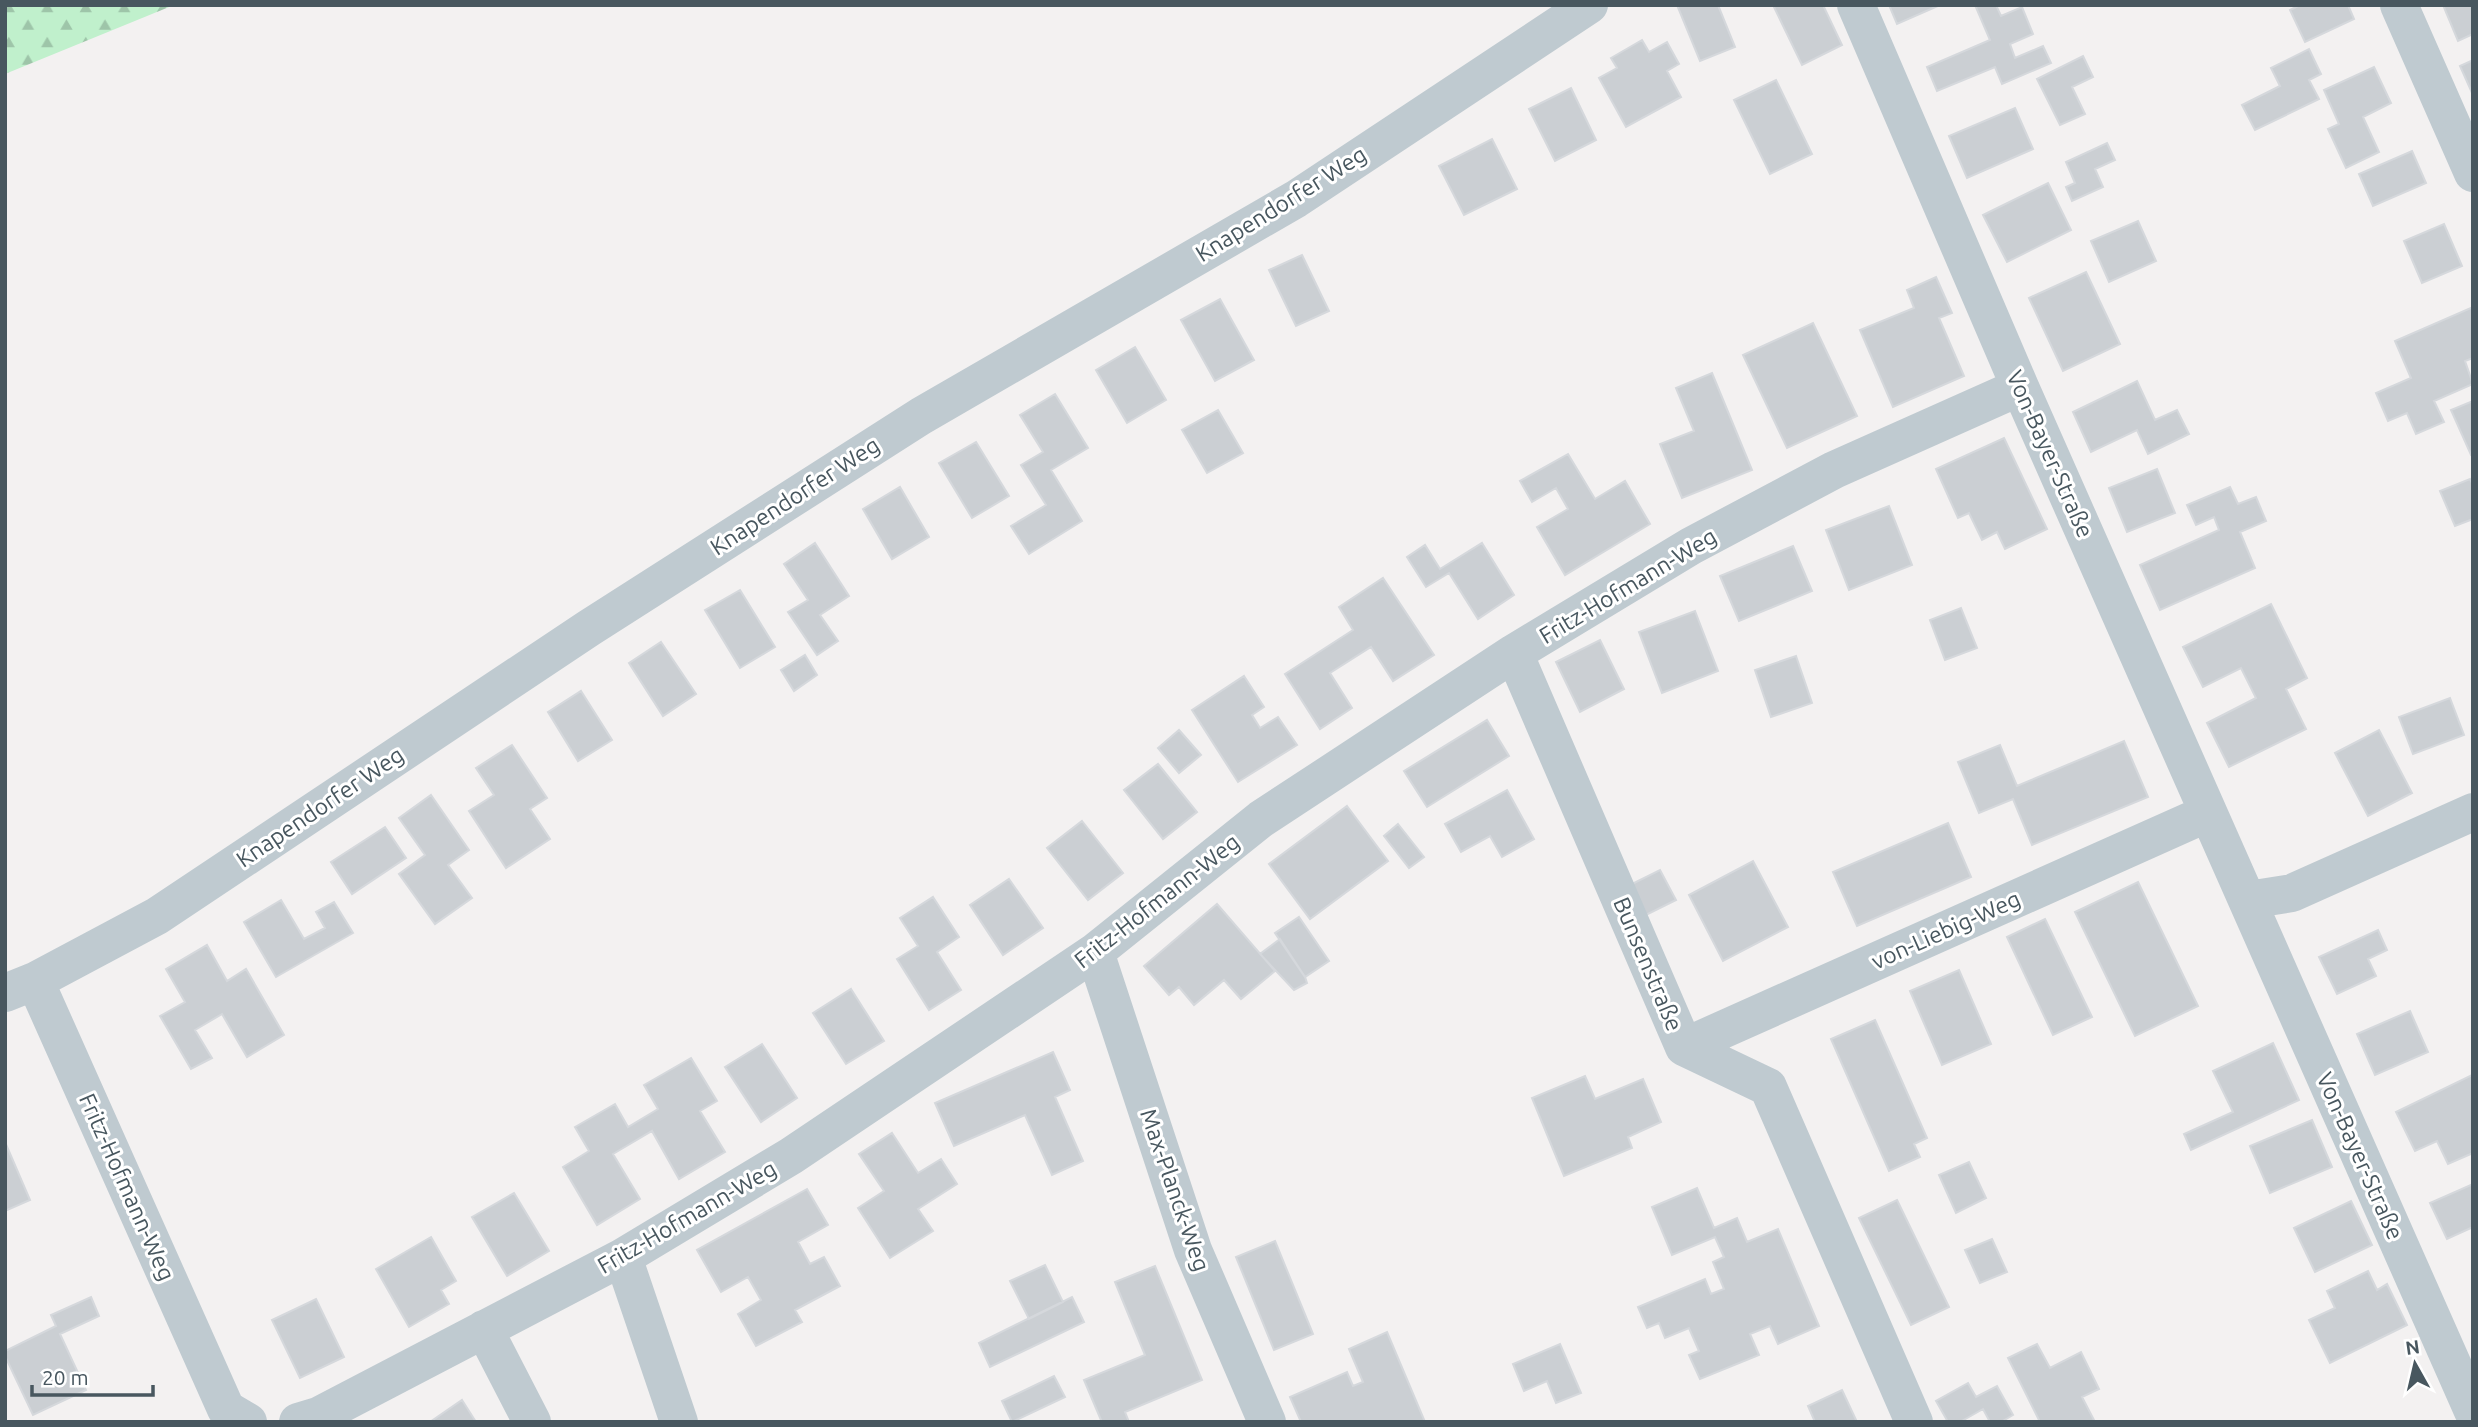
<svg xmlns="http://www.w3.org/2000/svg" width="2478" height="1427" viewBox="0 0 2478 1427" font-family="Ubuntu,sans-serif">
  <defs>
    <pattern id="forest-firs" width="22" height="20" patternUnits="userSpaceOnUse" patternTransform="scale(1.75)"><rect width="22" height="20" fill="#c0f0cc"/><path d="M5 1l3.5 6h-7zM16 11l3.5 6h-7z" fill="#9ec5a9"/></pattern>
  </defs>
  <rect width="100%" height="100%" fill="#f3f1f1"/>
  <path fill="url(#forest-firs)" d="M5,5H174L5,74Z"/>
  <path fill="#cbcfd3" stroke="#d5d8dc" stroke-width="2" d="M1677,5H1718L1735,47L1700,61Z
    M1773,5H1823L1842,45L1802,65Z
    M1889,5H1940L1897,24Z
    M1975,5H1996L2001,16L2022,7L2033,34L2010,44L2015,58L2043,46L2051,63L2002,84L1995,67L1937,91L1927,67L1990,40Z
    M2300,5H2348L2354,19L2305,42L2290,10Z
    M2443,5H2473V34L2458,41Z
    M1642,40L1649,52L1667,42L1679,64L1667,71L1681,97L1626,127L1599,78L1617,68L1611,58Z
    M2309,49L2321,74L2309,80L2319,99L2255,130L2242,105L2280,86L2271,68Z
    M2083,56L2093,77L2072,87L2085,114L2060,125L2037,79Z
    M2473,60V95L2460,66Z
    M2374,67L2391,103L2363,117L2379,152L2346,168L2328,129L2339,124L2324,90Z
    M1776,80L1812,154L1770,174L1734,100Z
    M1571,88L1596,140L1555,161L1529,109Z
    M2015,108L2033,149L1967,178L1949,136Z
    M1492,139L1517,189L1464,215L1439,166Z
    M2107,143L2115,160L2095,169L2103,187L2072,201L2066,187L2075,183L2066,162Z
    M2412,151L2426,183L2373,206L2359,174Z
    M2048,183L2071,230L2007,262L1983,215Z
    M2138,221L2156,261L2109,282L2091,241Z
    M2444,224L2462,266L2422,283L2404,241Z
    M1302,255L1329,311L1296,326L1269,270Z
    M2086,272L2120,344L2063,371L2029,298Z
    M1936,277L1952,313L1939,318L1964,376L1893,407L1860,330L1914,308L1907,290Z
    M1220,299L1254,360L1215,381L1181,320Z
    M2473,307V358L2465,361L2473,384L2434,401L2444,422L2416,434L2407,413L2388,421L2376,393L2411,378L2395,341Z
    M1813,323L1857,416L1787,448L1743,355Z
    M1135,347L1166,400L1127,423L1096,370Z
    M1712,373L1752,470L1682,498L1660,444L1694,431L1676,388Z
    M2137,381L2155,420L2177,410L2189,434L2148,454L2137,430L2091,452L2073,412Z
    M1055,394L1088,448L1051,470L1082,521L1029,554L1011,526L1046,505L1021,465L1043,452L1020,415Z
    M2473,401V454L2471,455L2451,410Z
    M1218,410L1243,453L1207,473L1182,430Z
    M2004,438L2047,529L2005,549L1997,532L1982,540L1969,513L1958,518L1936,469Z
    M976,442L1009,496L972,518L939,463Z
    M1568,454L1595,499L1625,481L1650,524L1565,575L1537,527L1568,509L1556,488L1532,502L1520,481Z
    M2157,469L2175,513L2127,532L2109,488Z
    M2470,479L2473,485V519L2455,526L2440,491Z
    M900,487L929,537L892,559L863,509Z
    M2230,487L2238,504L2256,497L2266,521L2240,532L2255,568L2160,610L2140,565L2219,530L2214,517L2196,525L2187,505Z
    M1889,506L1912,565L1849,590L1826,530Z
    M815,543L849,596L820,615L838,641L817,655L788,612L808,600L784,564Z
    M1482,543L1514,595L1478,619L1449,573L1426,587L1407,557L1425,545L1440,569Z
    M1793,546L1812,591L1739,621L1720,576Z
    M1383,578L1434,655L1393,681L1371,647L1330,673L1352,708L1320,729L1285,674L1353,630L1339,607Z
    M740,590L775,647L740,668L705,610Z
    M2271,604L2307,678L2286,689L2306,729L2229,767L2207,723L2256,698L2241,668L2203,687L2183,647Z
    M1961,608L1977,648L1945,660L1930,620Z
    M1695,611L1718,671L1662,693L1639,632Z
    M1600,640L1624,689L1580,712L1556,662Z
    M661,642L696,694L663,716L629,663Z
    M805,655L817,675L794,691L781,670Z
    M1796,656L1812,703L1771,717L1755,670Z
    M1244,676L1264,707L1252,715L1260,728L1278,717L1297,745L1238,782L1192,710Z
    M581,691L612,740L578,761L548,712Z
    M2450,698L2464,735L2413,754L2399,717Z
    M1487,720L1509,756L1427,807L1404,771Z
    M1179,730L1201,755L1179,773L1158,748Z
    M2379,730L2412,793L2368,816L2335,753Z
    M2124,741L2148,797L2032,845L2013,799L1979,813L1958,762L2000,745L2017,786Z
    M512,745L547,798L530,809L550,839L506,868L469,811L494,795L476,768Z
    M1158,764L1197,812L1163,839L1124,790Z
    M1507,790L1534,839L1502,857L1490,836L1461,852L1445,824Z
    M431,795L469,850L448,865L472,898L435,924L399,874L425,855L399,818Z
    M1347,806L1388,861L1310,919L1269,864Z
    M1082,821L1123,873L1088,900L1047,848Z
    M1948,823L1971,877L1857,926L1833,872Z
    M1398,824L1424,857L1409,868L1384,836Z
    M385,827L406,858L352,894L331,862Z
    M1753,861L1788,927L1723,961L1689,895Z
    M1660,870L1676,900L1642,917L1626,887Z
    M1009,879L1043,928L1003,955L970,905Z
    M2138,882L2198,1006L2135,1036L2075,912Z
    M933,897L959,937L937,952L961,990L929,1010L897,959L918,946L900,918Z
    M281,900L304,939L325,928L316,912L334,902L353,933L276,977L244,922Z
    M1217,904L1275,971L1241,999L1224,980L1194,1005L1179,987L1169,995L1144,966Z
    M1299,917L1329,961L1305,977L1275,933Z
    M2045,919L2092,1017L2053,1035L2007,937Z
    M2378,930L2387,950L2368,959L2376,976L2337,994L2319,957Z
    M1280,939L1305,977L1307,983L1294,990L1260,954Z
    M207,945L227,981L246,969L284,1035L247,1057L222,1014L195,1030L212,1058L191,1069L160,1016L185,1002L166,969Z
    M1959,970L1991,1044L1942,1065L1910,991Z
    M851,989L884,1041L846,1064L813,1013Z
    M2410,1011L2428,1052L2375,1075L2357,1034Z
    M1875,1020L1927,1138L1914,1144L1920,1157L1889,1171L1831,1039Z
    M2273,1043L2299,1100L2191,1150L2184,1134L2233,1112L2213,1071Z
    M762,1044L797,1098L761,1122L725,1067Z
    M1053,1052L1070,1090L1055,1097L1083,1161L1052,1175L1025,1115L954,1146L935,1103Z
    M691,1058L717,1101L700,1111L725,1152L679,1179L652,1131L613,1154L640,1199L597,1225L563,1167L589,1151L575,1127L615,1104L628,1127L658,1109L644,1085Z
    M2472,1075L2473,1153L2448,1164L2437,1141L2415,1151L2396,1112Z
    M1585,1076L1595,1099L1643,1079L1661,1122L1628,1137L1632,1148L1564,1176L1532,1098Z
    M2312,1120L2332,1167L2270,1193L2250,1146Z
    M892,1133L918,1173L941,1159L957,1184L918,1209L933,1231L890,1258L858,1208L884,1191L859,1154Z
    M5,1142L30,1200L5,1211Z
    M1969,1162L1986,1198L1956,1213L1939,1175Z
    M2473,1184V1227L2447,1239L2430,1203Z
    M1697,1188L1714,1228L1737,1218L1747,1242L1778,1229L1819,1326L1778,1344L1770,1326L1750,1334L1759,1355L1700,1379L1689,1355L1699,1351L1689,1328L1665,1338L1659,1323L1647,1328L1638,1307L1705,1279L1711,1294L1724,1289L1713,1262L1724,1257L1715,1237L1672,1255L1652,1207Z
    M807,1189L828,1225L798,1242L810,1264L824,1257L840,1286L795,1310L802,1322L756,1346L738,1314L761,1300L748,1277L721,1292L697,1250Z
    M514,1193L549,1251L507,1276L472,1217Z
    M1897,1200L1949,1307L1911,1325L1859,1218Z
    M2351,1201L2372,1245L2315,1272L2294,1228Z
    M431,1237L456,1281L441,1290L449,1304L409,1327L376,1269Z
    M1992,1239L2007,1272L1980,1283L1965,1250Z
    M1275,1241L1313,1334L1274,1350L1236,1257Z
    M1045,1265L1063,1302L1029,1319L1010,1281Z
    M1155,1266L1202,1380L1125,1412L1129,1422H1098L1101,1420L1084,1380L1145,1355L1115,1282Z
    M2368,1271L2377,1290L2387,1284L2407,1325L2330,1363L2309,1320L2335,1308L2327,1291Z
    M91,1297L99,1316L60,1334L86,1390L33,1415L5,1356V1351L56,1326L51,1315Z
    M1072,1297L1084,1322L990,1367L979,1343Z
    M316,1299L344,1357L300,1378L272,1320Z
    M1387,1332L1425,1422H1301L1290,1397L1347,1372L1353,1386L1363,1382L1349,1349Z
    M1560,1344L1581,1393L1556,1403L1547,1381L1524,1391L1513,1364Z
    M2037,1344L2050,1368L2081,1352L2099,1389L2082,1397L2095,1422H2040L2008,1358Z
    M1054,1376L1065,1397L1012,1422L1002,1401Z
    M1968,1383L1976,1397L1997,1386L2013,1415L2001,1422H1990L1983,1409L1960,1422H1948L1936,1401Z
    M1842,1390L1857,1422H1815L1808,1406Z
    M462,1400L476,1422H430Z"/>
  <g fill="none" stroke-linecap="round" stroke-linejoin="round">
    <path stroke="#bfcad0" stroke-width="38" d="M1856,5L2020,387L2473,1411
      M2399,5L2473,173
      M1514,653L1684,1047L1768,1087L1914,1422
      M2248,900L2292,893L2473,812
      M1095,952L1193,1250L1267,1422
      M35,981L226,1409L248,1422
      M5,993L35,981L157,916L589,628L921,416L1296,199L1589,5
      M1684,1047L2208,813
      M623,1257L679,1422
      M484,1329L532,1422
      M298,1422L318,1416L623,1257L791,1156L1095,952L1261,819L1514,653L1691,546L1834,470L2020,387"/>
  </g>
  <g text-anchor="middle" stroke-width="6" stroke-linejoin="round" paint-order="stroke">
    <g font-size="23" fill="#48575f" stroke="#fff">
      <text transform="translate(1281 204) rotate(-32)" y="8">Knapendorfer Weg</text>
      <text transform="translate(2050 454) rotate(66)" y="8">Von-Bayer-Straße</text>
      <text transform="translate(795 496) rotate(-33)" y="8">Knapendorfer Weg</text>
      <text transform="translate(1628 586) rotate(-31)" y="8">Fritz-Hofmann-Weg</text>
      <text transform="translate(320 807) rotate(-34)" y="8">Knapendorfer Weg</text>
      <text transform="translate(1157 901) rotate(-38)" y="8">Fritz-Hofmann-Weg</text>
      <text transform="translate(1946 930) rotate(-24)" y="8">von-Liebig-Weg</text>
      <text transform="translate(1648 964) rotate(67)" y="8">Bunsenstraße</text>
      <text transform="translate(2360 1156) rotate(66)" y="8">Von-Bayer-Straße</text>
      <text transform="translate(127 1187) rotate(66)" y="8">Fritz-Hofmann-Weg</text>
      <text transform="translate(1175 1190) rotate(71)" y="8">Max-Planck-Weg</text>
      <text transform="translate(687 1217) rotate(-30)" y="8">Fritz-Hofmann-Weg</text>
    </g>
  </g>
  <rect width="2478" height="1427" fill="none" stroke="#48575f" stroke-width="14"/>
  <g transform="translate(2415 1364) rotate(352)" stroke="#ffffff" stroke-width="5" paint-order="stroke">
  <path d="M0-5L12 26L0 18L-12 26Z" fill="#48575f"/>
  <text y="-10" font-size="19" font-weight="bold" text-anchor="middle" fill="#48575f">N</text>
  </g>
  <path d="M32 1385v10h121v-10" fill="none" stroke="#48575f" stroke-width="3.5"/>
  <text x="42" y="1385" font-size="21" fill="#48575f" stroke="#ffffff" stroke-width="5" paint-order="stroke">20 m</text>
</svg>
